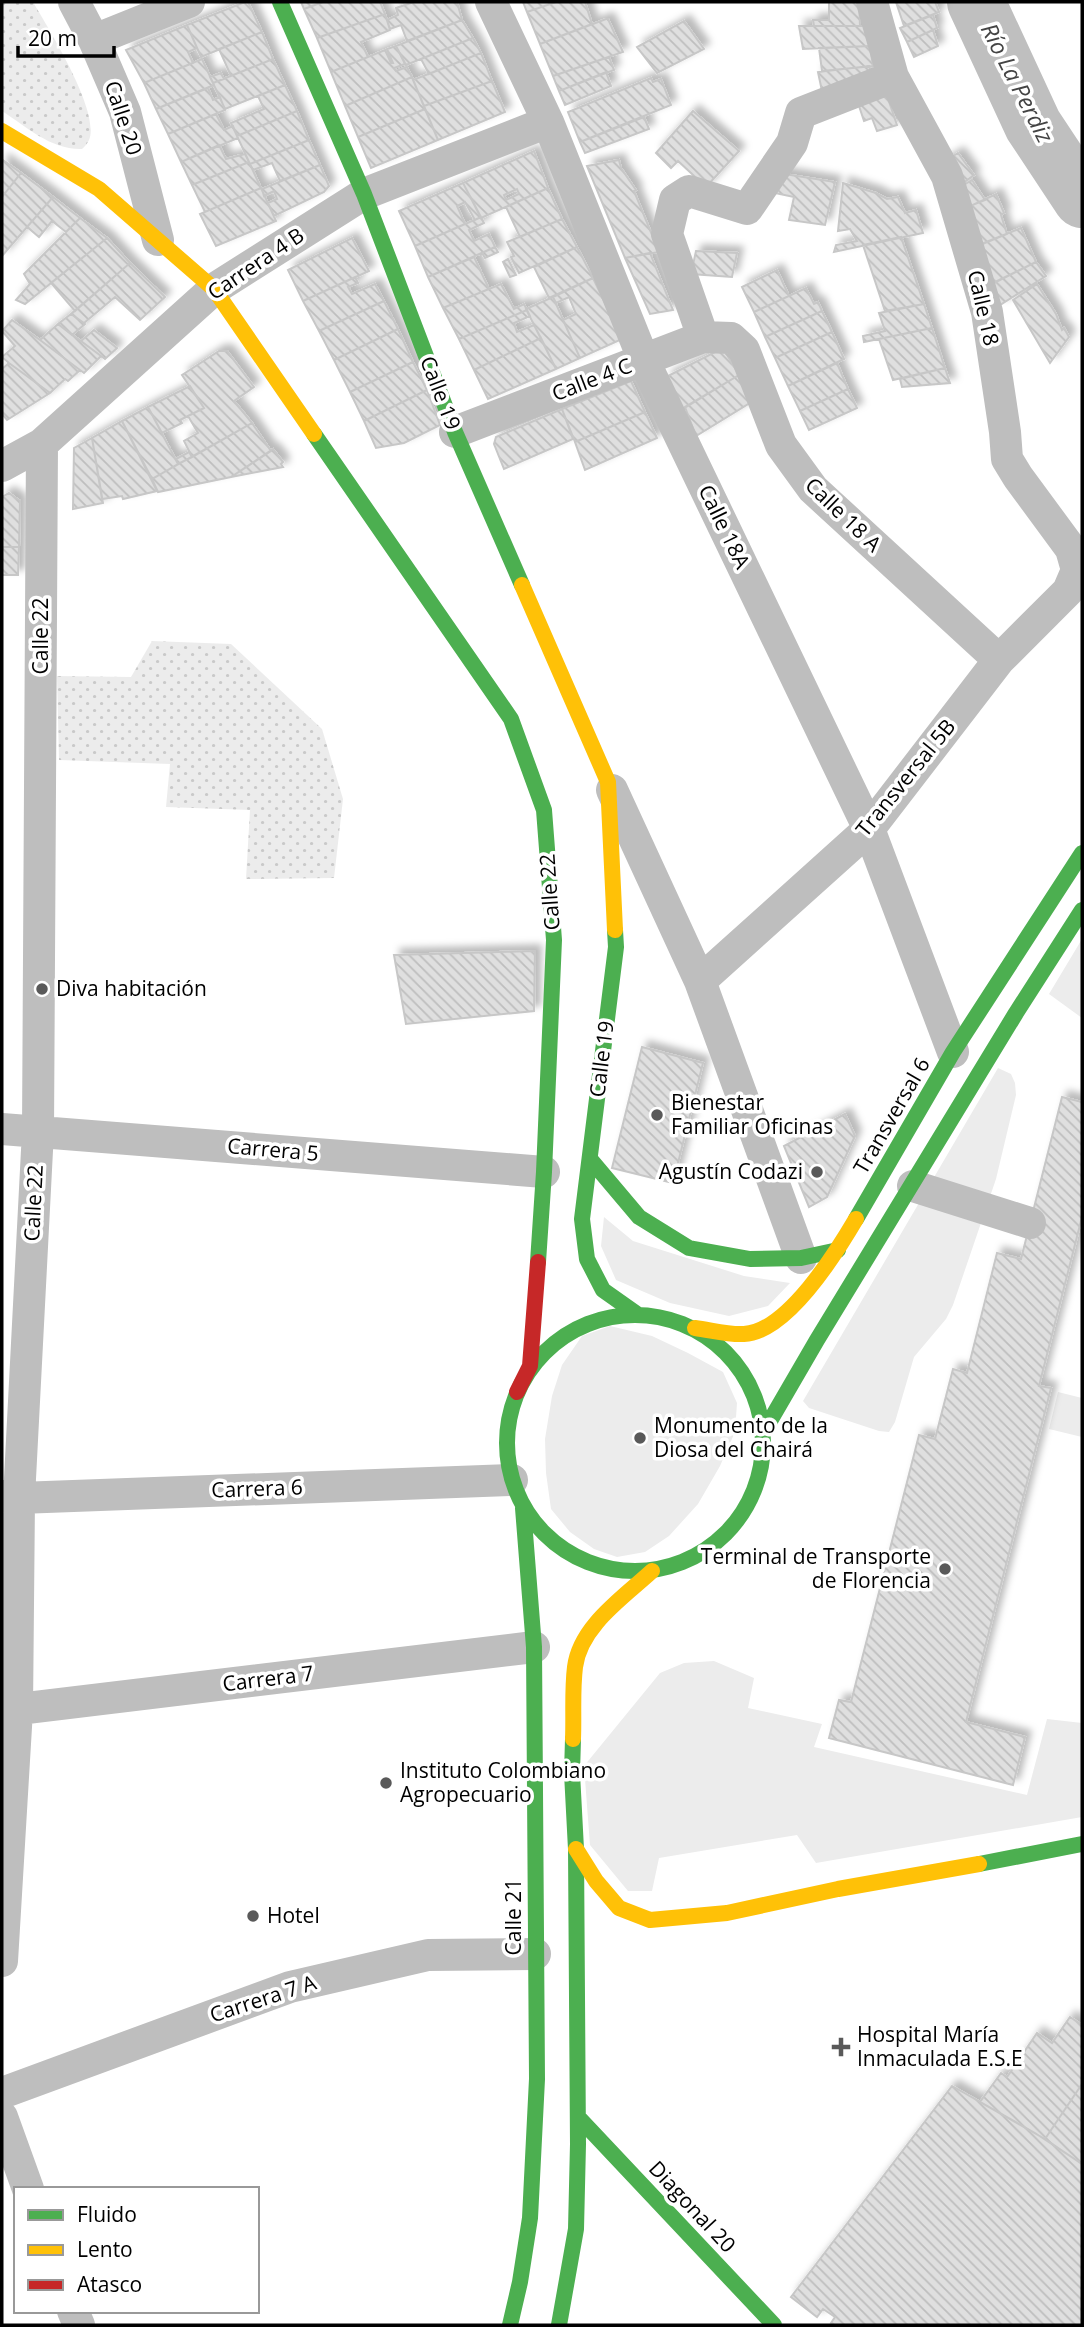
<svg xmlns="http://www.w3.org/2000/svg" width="1084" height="2327" viewBox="0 0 1084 2327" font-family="'Open Sans',sans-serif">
  <defs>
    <pattern id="park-dots" width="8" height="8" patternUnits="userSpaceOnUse" patternTransform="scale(1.75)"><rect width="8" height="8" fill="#ececec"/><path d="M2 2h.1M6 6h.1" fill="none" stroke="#c9c9c9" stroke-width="1.8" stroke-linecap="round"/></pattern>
    <pattern id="building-back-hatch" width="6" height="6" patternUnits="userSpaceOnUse" patternTransform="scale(1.75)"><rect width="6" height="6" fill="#dfdfdf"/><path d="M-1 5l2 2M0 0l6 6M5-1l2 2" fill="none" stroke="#bebebe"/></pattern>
    <filter id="shadow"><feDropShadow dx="6" dy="-6" stdDeviation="3.5" flood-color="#0004"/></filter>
  </defs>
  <rect width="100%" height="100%" fill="#fff"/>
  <path fill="#ececec" d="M1082,939V1018L1049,994Z
    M998,1068L1011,1074L1015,1083L1016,1095L996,1179L953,1305L946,1319L914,1357L895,1422L889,1432L879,1431L809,1408L803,1401Z
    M604,1217L633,1241L744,1276L790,1283L768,1306L729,1316L670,1303L616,1280L601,1246Z
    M610,1326L652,1336L688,1353L723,1372L737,1403L735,1432L720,1466L698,1504L669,1536L645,1552L617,1557L594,1549L570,1532L551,1509L546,1473L545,1439L552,1396L562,1365L582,1336Z
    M1058,1392L1082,1398V1437L1049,1429Z
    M714,1661L754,1678L748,1708L822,1724L814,1747L1027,1795L1047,1719L1082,1723V1817L816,1863L797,1835L659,1858L652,1891H628L590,1845L584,1766L660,1673L684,1663Z"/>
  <path fill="url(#park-dots)" d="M2,2H33C48,28 101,112 89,140C87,144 85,146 82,149C51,150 27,127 2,111Z
    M152,641L231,644L322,729L343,799L334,878L246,879L250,810L166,807L170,764L59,760L57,676L131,677Z"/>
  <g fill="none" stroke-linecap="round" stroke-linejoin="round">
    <path stroke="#bfbfbf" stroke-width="58" d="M976,2L1033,125L1082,199"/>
  </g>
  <path fill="url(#building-back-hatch)" stroke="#c7c7c7" stroke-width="2" fill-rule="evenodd" filter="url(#shadow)" d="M245,2H248L262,32L201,57L187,25Z
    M301,2H323L304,9Z
    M323,2H380L385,14L317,38L304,9Z
    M414,2H457L462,20L407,41L401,25L390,29L387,20L398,15L396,8Z
    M523,2H556L527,12Z
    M556,2H585L592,24L540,44L527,12Z
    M829,2H859L860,26H814L813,20H829Z
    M896,2H935L939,12L904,26Z
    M385,14L390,30L361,42L368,57L331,72L317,38Z
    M933,15L937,28L907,42L900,28Z
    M606,19H608L623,52L553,76L540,44Z
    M462,20L473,38L406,65L396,46Z
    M684,21L704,49L657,73L637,47Z
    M187,25L197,48L188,52L193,63L144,83L126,50Z
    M799,26H867L870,46L803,49Z
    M933,30L938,46L914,57L907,42Z
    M262,32L273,59L231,76L219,49Z
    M473,38L481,53L429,74L421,59Z
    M396,46L405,64L394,68L396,71L407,67L412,77L345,106L331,72L385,50L391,63H393L387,49Z
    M870,46L873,66L822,71L819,48Z
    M481,53L492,81L424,106L413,80Z
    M609,57L614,70L559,91L553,76Z
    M202,59L214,85L156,109L144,83Z
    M273,59L285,85L225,109L213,83Z
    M869,66L874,81L823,96L818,72Z
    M606,72L611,86L565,105L559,91Z
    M221,73L224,79L213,83L210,77Z
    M412,77L425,109L358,137L345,106Z
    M651,78L653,82L661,79L671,105L580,142L568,112Z
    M492,81L505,112L438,140L424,106Z
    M285,85L297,111L237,136L231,123L264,109L258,96Z
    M208,88L213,100L220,97L225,110L168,134L156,109Z
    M885,90L897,125L877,131L872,118L864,121L856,97Z
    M425,109L438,140L371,168L358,137Z
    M297,111L309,140L250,164L237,136Z
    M693,111L739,151L706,187L678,161L671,168L656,153Z
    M216,114L224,130L233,126L238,138L181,162L168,134Z
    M644,117L649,129L585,153L580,142Z
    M309,140L320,165L280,181L272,163L253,170L250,164Z
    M219,145L226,159L245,154L249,162L192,185L181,162Z
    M534,151L548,188L481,218L463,183ZM517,189L519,194L506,200L504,195Z
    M958,153L974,175L955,189L942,163Z
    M3,160L21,173L2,197V161Z
    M619,160L621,168L636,190L634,191L659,252L625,258L587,166Z
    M249,162L261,188L205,212L192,185Z
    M320,165L329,186L324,192L274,216L268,203L277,199L274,191L264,196L262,189Z
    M21,173L53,197L2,256V197Z
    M778,173L835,182L825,225L789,220L794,197L775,193Z
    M972,180L985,200L970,206L962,186Z
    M463,183L481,217L475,220L465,202L457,206L465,224L415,246L399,211Z
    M843,183L876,193L887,199L898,197L905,213L916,210L923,233L834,252L836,245L857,241L850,229L838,231Z
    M261,188L276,221L216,246L200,214Z
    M548,188L562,219L520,237L506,207Z
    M996,194L1004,213L1001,215L1007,234L978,246L964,209Z
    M53,197L80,218L66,232L52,221L39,237L27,227Z
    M481,217L484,223L469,230L474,241L489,234L495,247L428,277L415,246Z
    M80,218L107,238L25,304L16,300L30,284L24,274Z
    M562,219L577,247L519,273L511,257L514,256L507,242Z
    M1021,228L1036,262L991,284L976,246Z
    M901,237L924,304L885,311L863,245Z
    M107,238L130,263L75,311L51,283Z
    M352,238L369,271L303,301L288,270Z
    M495,247L498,252L485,258L482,253Z
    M577,247L593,278L549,298L534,267Z
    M696,251L737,253L732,277L691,274Z
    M650,253L660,278L673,310L650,314L625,258Z
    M474,257L489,289L443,308L428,277Z
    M508,259L516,275L510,277L503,262Z
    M1036,262L1046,276L1000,305L990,285Z
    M130,263L165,297L140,320L115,297L84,323L71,314Z
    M777,270L789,296L754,312L742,287Z
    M355,277L358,283L348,287L352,294L375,284L384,301L319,331L303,301Z
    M593,278L622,339L580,358L563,320L576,314L569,297L556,303L553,297Z
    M501,284L514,309L524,304L527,310L459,339L443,308Z
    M1037,284L1056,314L1062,330L1064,328L1069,337L1050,363L1013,300Z
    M806,288L814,304L818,302L822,311L765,337L754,312Z
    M553,297L580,358L556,369L526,309Z
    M384,301L398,329L334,360L319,331Z
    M924,304L932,328L864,342L863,336L885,331L879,313Z
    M527,310L530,316L514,323L517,332L534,325L541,338L474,370L459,339Z
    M822,311L832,332L775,358L765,337Z
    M71,314L85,324L72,335L58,324Z
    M12,320L40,340L80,370L68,381L65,379L50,393L9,363L2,357L15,346L2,331Z
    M58,324L101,356L84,373L40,340Z
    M932,328L945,368L893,380L879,339Z
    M398,329L413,362L350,392L334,360Z
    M94,330L117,348L105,359L81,341Z
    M832,332L844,359L788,386L775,358Z
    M541,338L556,369L488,399L474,370Z
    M723,348L739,375L681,410L666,377Z
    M219,351H227L254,387L234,401L252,423L192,457L184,441L198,433L188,416L204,408L182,375Z
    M413,362L427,390L364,421L350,392Z
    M9,363L50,393L7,420L2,414V369Z
    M837,363L848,389L800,411L788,386Z
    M945,368L950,383L902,387L900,379Z
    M741,374L753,401L696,436L685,407Z
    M631,381L645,412L575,442L562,409Z
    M190,386L204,408L180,420L182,423L162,433L148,407Z
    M848,389L857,408L809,430L800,411Z
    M427,390L440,425L404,443L376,448L364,421Z
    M148,407L178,464L152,479L122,421Z
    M562,409L573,439L504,469L494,444L496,437Z
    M645,412L657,438L585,470L575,442Z
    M122,421L157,491L123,499L122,496L102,499L92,438Z
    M252,423L271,451L231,477L158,492L152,479Z
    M92,438L103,503L73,509L74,448Z
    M273,449L283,462L281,464L283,467L231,477Z
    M189,452L192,457L178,464L176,459Z
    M9,493L20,501L19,547H2V497Z
    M2,547H19L18,575H2Z
    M535,951L534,1011L406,1024L394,955Z
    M642,1047L703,1063L673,1183L612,1168Z
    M1062,1097L1082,1102V1217L1039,1386L1051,1388L966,1722L1025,1737L1013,1785L829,1738L839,1700L851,1702L919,1435L935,1439L953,1369L967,1373L997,1253L1021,1259Z
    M845,1114L855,1136L827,1197L809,1207L784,1146Z
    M1070,2017L1082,2025V2084L1045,2139L980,2102L1001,2073L1007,2077L1037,2033L1052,2043Z
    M1082,2084V2164L1045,2139Z
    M952,2086L1035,2133L1082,2164V2325H834L831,2323L835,2317L823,2309L817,2317L791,2297Z"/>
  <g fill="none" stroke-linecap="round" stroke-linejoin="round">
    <path stroke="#bebebe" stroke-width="32" d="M74,2L94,40L125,112L158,240
      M491,2L548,122L644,361L869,829L953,1052
      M94,40L189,2
      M703,337L667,234L675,200L689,191L747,209L792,143L801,113L893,77
      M455,432L703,337L731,338L744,350L781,445L813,489L999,660
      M2,466L42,444L214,289L364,194L548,122
      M612,790L700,981L801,1258
      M700,981L869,829L999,660L1068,591L1077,570L1071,549L1018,477L1007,459L1005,432L987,312L947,176L893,77L872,2
      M2,1129L544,1172
      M913,1186L1030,1223
      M2,1496L19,1498L512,1480
      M2,1711L534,1647
      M2,1961L17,1710L19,1498L38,1131L42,444
      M2,2093L290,1987L428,1955L535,1954
      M2,2117L28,2189
      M73,2311L79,2325"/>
    <path stroke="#4caf50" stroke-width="16" d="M280,2L364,194L455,432L522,585
      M314,434L511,719L544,810L554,940L544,1172L538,1262
      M615,930L616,947L582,1219L587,1259L603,1290L637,1314
      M590,1159L639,1217L689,1248L750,1259L801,1258L838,1250
      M856,1219L953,1052L1082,853
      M507 1443a128 128 0 1 1 256 0a128 128 0 1 1-256 0Z
      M763,1433L817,1340L1016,1013L1082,910
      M979,1864L1082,1844
      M579,2118L774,2325
      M510,2325L520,2282L530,2218L537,2079L534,1647L523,1508
      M559,2325L576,2229L578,2144L576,1849L572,1773L573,1739"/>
    <path stroke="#ffc107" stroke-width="16" d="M2,131L99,189L214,289L314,434
      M522,585L608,782L615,930
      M695,1328C711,1330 728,1335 744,1334C787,1332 836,1253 856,1219
      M573,1739C574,1715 572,1691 575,1667C580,1626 624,1597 652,1571
      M576,1849L596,1881L619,1908L650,1920L727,1913L838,1889L979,1864"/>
    <path stroke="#c62828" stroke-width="16" d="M517,1392L530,1366L538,1262"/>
  </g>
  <g fill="#595959" stroke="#fff" stroke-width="2.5">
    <circle cx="42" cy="989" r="7"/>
    <circle cx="657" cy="1115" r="7"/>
    <circle cx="817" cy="1172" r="7"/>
    <circle cx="640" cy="1438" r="7"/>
    <circle cx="945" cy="1569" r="7"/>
    <circle cx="386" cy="1783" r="7"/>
    <circle cx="253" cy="1916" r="7"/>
    <path d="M837.5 2036.5h7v7h7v7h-7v7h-7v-7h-7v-7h7z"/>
  </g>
  <g text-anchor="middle" stroke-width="7" stroke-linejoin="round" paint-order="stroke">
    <g font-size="21" fill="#000" stroke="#fff">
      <text transform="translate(123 118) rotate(72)" y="7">Calle 20</text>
      <text transform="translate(256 264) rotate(-34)" y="7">Carrera 4 B</text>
      <text transform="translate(983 308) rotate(77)" y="7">Calle 18</text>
      <text transform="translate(592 380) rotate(-21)" y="7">Calle 4 C</text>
      <text transform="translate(440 393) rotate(69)" y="7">Calle 19</text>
      <text transform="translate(843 515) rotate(44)" y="7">Calle 18 A</text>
      <text transform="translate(724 527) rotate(64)" y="7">Calle 18A</text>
      <text transform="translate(41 636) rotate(-90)" y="7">Calle 22</text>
      <text transform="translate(906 778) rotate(-51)" y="7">Transversal 5B</text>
      <text transform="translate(550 892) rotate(-94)" y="7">Calle 22</text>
      <text transform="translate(602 1059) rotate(-83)" y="7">Calle 19</text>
      <text transform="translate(892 1116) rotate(-60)" y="7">Transversal 6</text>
      <text transform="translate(273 1150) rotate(5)" y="7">Carrera 5</text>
      <text transform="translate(34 1203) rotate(-87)" y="7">Calle 22</text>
      <text transform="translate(257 1489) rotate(-2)" y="7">Carrera 6</text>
      <text transform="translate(268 1679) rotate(-7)" y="7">Carrera 7</text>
      <text transform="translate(514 1917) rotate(-90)" y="7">Calle 21</text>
      <text transform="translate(263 1999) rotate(-18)" y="7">Carrera 7 A</text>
      <text transform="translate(692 2207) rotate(47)" y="7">Diagonal 20</text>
    </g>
    <g font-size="21" fill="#000" stroke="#fff" text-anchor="start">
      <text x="56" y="996">Diva habitación</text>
      <text x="671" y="1110">Bienestar<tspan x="671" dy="24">Familiar Oficinas</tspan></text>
      <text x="803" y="1179" text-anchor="end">Agustín Codazi</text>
      <text x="654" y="1433">Monumento de la<tspan x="654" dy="24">Diosa del Chairá</tspan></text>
      <text x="931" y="1564" text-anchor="end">Terminal de Transporte<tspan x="931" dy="24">de Florencia</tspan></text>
      <text x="400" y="1778">Instituto Colombiano<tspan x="400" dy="24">Agropecuario</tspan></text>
      <text x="267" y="1923">Hotel</text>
      <text x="857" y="2042">Hospital María<tspan x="857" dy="24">Inmaculada E.S.E</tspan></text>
    </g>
    <g font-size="23" font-style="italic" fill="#444" stroke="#fff">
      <text transform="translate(1017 83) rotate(63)" y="8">Río La Perdiz</text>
    </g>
  </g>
  <rect width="1084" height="2327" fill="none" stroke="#000000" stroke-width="7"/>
  <rect x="14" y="2187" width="245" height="126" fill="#ffffff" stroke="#999999" stroke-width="2"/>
  <rect x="28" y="2210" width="35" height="10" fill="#4caf50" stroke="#999999" stroke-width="2"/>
  <text x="77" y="2222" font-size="21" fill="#000000">Fluido</text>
  <rect x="28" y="2245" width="35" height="10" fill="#ffc107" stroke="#999999" stroke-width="2"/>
  <text x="77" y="2257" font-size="21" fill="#000000">Lento</text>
  <rect x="28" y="2280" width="35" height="10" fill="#c62828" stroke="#999999" stroke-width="2"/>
  <text x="77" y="2292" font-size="21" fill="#000000">Atasco</text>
  <path d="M18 46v10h96v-10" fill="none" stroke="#000000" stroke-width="3.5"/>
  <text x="28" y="46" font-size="21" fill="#000000" stroke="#ffffff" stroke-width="5" paint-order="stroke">20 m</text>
</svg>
